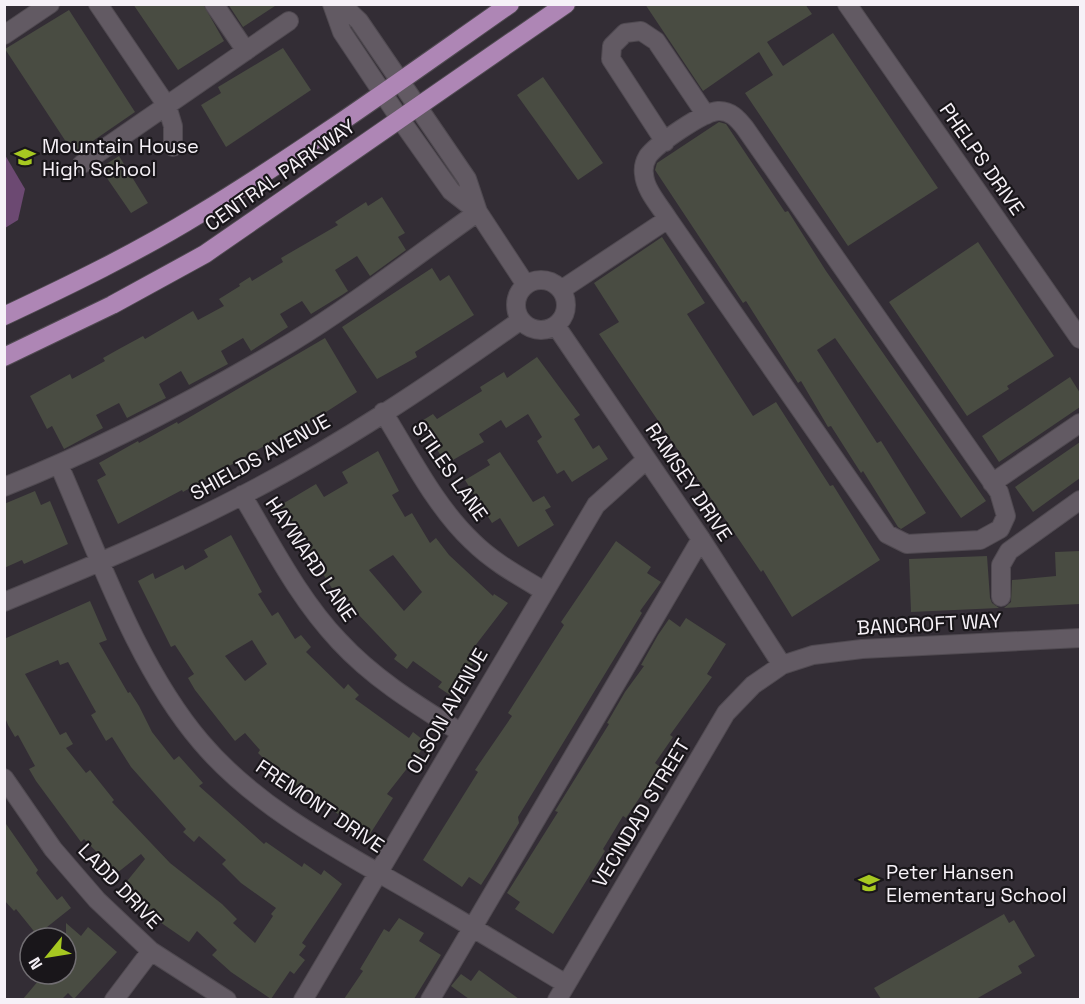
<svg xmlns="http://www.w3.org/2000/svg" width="1085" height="1004" viewBox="0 0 1085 1004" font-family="'Space Grotesk',sans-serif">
  <rect width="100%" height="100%" fill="#332d35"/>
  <path fill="#6c4972" d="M5,155L25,189L18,220L5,228Z"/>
  <path fill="#494c42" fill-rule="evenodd" d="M133,4H203L224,41L178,70Z
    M228,4H278L243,27Z
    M645,4H805L812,14L767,42L783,66L833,33L938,188L848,246L745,93L773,75L759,52L703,91Z
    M69,10L135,112L74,154L5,49Z
    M283,48L311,90L226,147L201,105L221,93L218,87Z
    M543,77L603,163L578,180L517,95Z
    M719,122L726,124L785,212L788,211L826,271L986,501L961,518L835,338L817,350L877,443L881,441L926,513L901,529L898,527L863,471L861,473L831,426L828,427L801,381L798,383L746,301L743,303L655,170L657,163Z
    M119,156L148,203L131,213L100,168Z
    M382,197L405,233L398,237L406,250L370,276L357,256L335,270L348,291L342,295L311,314L302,301L280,314L288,327L251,351L243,338L221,351L228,364L189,385L181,371L159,384L166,398L127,418L119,403L96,415L103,428L64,449L52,426L47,429L30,396L70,374L72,379L105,361L103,358L119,349L143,336L145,339L193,311L198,320L224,306L219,299L240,286L239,284L250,277L252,281L283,262L281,258L338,225L335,222L366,202L368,206Z
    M662,237L705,303L687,314L753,416L776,402L830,486L833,485L880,560L792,617L763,570L761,572L599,334L619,322L594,283Z
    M978,242L1054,356L1007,386L1009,389L967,416L889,302Z
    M432,268L440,281L449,275L474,315L415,352L417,357L377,379L342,327Z
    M325,338L357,392L306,425L305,423L183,492L182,490L118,524L97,480L106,475L99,463L138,441L139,443L177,422L178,424Z
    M537,357L580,415L574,419L593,449L599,445L608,459L572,482L564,470L557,474L537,441L542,437L528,414L506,428L501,420L479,434L484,442L446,464L420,422L433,414L437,419L482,391L480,387L504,372L507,378Z
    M1070,377L1080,393V407L999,462L982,436Z
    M1080,442V478L1033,512L1015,487Z
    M378,451L399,491L392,495L405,517L412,513L430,543L436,538L449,555L493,596L494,594L508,603L468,655L475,661L450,695L438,687L442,682L413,661L407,669L394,659L397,655L354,610L348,614L308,550L306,552L279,506L316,484L324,497L348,483L342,472ZM393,555L422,592L404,611L369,570Z
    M500,452L533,502L544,496L551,507L545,510L554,525L518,547L500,518L492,523L465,480L490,465L487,460Z
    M35,491L41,505L50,501L68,544L24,564L22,560L4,568V504Z
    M231,535L262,592L258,594L272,616L278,612L295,639L301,635L311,647L306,652L344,689L348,684L359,695L355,699L409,738L413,732L427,743L387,794L393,798L370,834L306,794L304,797L258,753L260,750L245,733L235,741L195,690L188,678L194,674L175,645L171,647L138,581L153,573L155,579L183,565L185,570L208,557L204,550ZM252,640L267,664L245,681L225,656Z
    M616,541L651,567L647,573L661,582L640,611L642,613L518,817L519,823L490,871L481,885L469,877L462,887L423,860L478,772L475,770L512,716L508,713L564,625L561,622Z
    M1080,551V604L1004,608L1011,602L1012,580L1056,576L1055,552Z
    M987,556L990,598L992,603L999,608L911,612L909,559Z
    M90,601L107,640L99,643L128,693L130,692L139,706L152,732L174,760L179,756L203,783L199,786L264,844L266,842L302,867L304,863L321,875L324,870L342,884L302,943L306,946L299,955L305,960L294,974L290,971L271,999L231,972L212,955L217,950L197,931L189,942L157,920L123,886L145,859L141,854L117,873L84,839L81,842L36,781L29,769L35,766L18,735L15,737L8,725L4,715V639ZM58,660L60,665L68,662L96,712L91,715L106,741L112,737L131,767L186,829L183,832L194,842L199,836L226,860L222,864L241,883L276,908L271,914L273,916L255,943L233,923L237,919L222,904L170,863L112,802L114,800L90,770L86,773L66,748L73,744L66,732L60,735L25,674Z
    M686,618L726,644L707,674L712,677L670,735L673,737L655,763L660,767L626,818L623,816L603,849L605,851L553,934L515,909L520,902L507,893L558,812L555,811L609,724L607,723L625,692L644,666L641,665L658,635L669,619L680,627Z
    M4,821L38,870L36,873L57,900L62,896L71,908L37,935L16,909L14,911L4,900Z
    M1004,914L1009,923L1014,920L1035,956L1018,966L1022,973L976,999H881L874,988Z
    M399,918L424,933L419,941L441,955L414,999H344L363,971L360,969L384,929L389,932Z
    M66,923L81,936L88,927L117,952L74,999L68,993L62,999H23L44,974H66Z
    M479,970L519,999H469L451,986L461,974L471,981Z"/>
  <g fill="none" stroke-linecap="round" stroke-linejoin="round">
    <defs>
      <path id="minor" d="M98,4L167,106L173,126V147
        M214,4L246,51
        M332,4L342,32L400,119L451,191L478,212L526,285
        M847,4L1080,339
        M4,35L50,4
        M665,142L611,59L612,46L625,33L641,31L656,41L706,115
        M82,164L289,21
        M516 305a25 25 0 1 1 50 0a25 25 0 1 1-50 0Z
        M561,290L668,219L887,534L907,544L980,540L1000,529L1006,516L999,492L745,128C738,119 730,110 718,111C703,112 657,144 648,156C645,161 643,168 644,174C645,190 660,206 668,219
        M556,326L701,539L782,665
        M383,412C410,455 435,506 472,541C493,562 519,576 544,591
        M59,465C99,556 137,667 201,742C256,807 337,849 410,891C463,921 514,953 566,984
        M992,483L1080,423
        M4,487C104,447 200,397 292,342C356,303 417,255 478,212L467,179L359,21L341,4
        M242,495C272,545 299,599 339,641C374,679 417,705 460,732
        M1001,597V565L1009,551L1080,500
        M4,602C84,569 164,536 241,496C339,446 431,384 521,320
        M4,778L53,849L97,900L151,951L227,1000
        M114,1000L151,951
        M303,1000L596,505L646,460
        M430,1000L701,539
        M557,1000L726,713L753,685L782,665L813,655L862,649L1080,638"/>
      <path id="major" d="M4,316C70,285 136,253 198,215C305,150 407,76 510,4
        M4,357L112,305L205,254L566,4"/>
    </defs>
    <use href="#minor" stroke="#504a51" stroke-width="20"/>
    <use href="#major" stroke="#504a51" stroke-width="20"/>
    <use href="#minor" stroke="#625a63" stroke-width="18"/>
    <use href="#major" stroke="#ae86b5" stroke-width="18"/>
  </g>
  <defs>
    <symbol id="school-bare" viewBox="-9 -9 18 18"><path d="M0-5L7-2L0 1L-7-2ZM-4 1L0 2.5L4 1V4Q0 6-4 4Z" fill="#a6c821" stroke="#19161a" stroke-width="2.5" paint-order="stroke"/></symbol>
  </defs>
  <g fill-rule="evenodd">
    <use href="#school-bare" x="10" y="142" width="30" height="30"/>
    <use href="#school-bare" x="854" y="868" width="30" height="30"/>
  </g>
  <g text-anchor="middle" stroke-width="4.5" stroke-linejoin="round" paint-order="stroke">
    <g font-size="20" fill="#f6f1f7" stroke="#19161a" text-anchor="start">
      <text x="42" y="153">Mountain House<tspan x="42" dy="23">High School</tspan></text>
      <text x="886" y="879">Peter Hansen<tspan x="886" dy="23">Elementary School</tspan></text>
    </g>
    <g font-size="20" fill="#f6f1f7" stroke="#19161a">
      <text transform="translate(982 159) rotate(55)" y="7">PHELPS DRIVE</text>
      <text transform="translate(280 175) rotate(-35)" y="7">CENTRAL PARKWAY</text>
      <text transform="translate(260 457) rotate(-29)" y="7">SHIELDS AVENUE</text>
      <text transform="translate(450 471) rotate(55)" y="7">STILES LANE</text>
      <text transform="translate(689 482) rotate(56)" y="7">RAMSEY DRIVE</text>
      <text transform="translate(311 559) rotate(56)" y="7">HAYWARD LANE</text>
      <text transform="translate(929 624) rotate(-3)" y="7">BANCROFT WAY</text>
      <text transform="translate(447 711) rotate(-60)" y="7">OLSON AVENUE</text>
      <text transform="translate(320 806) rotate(34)" y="7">FREMONT DRIVE</text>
      <text transform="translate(641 813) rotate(-59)" y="7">VECINDAD STREET</text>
      <text transform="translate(120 886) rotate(46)" y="7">LADD DRIVE</text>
    </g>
  </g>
  <rect width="1085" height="1004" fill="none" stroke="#f6f1f7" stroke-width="12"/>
  <g transform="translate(48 956) rotate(240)"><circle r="28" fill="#19161a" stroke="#716e72" stroke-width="1.5"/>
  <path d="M0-4.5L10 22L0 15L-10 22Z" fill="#a6c821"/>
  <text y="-9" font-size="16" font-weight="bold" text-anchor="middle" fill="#f6f1f7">N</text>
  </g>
</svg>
